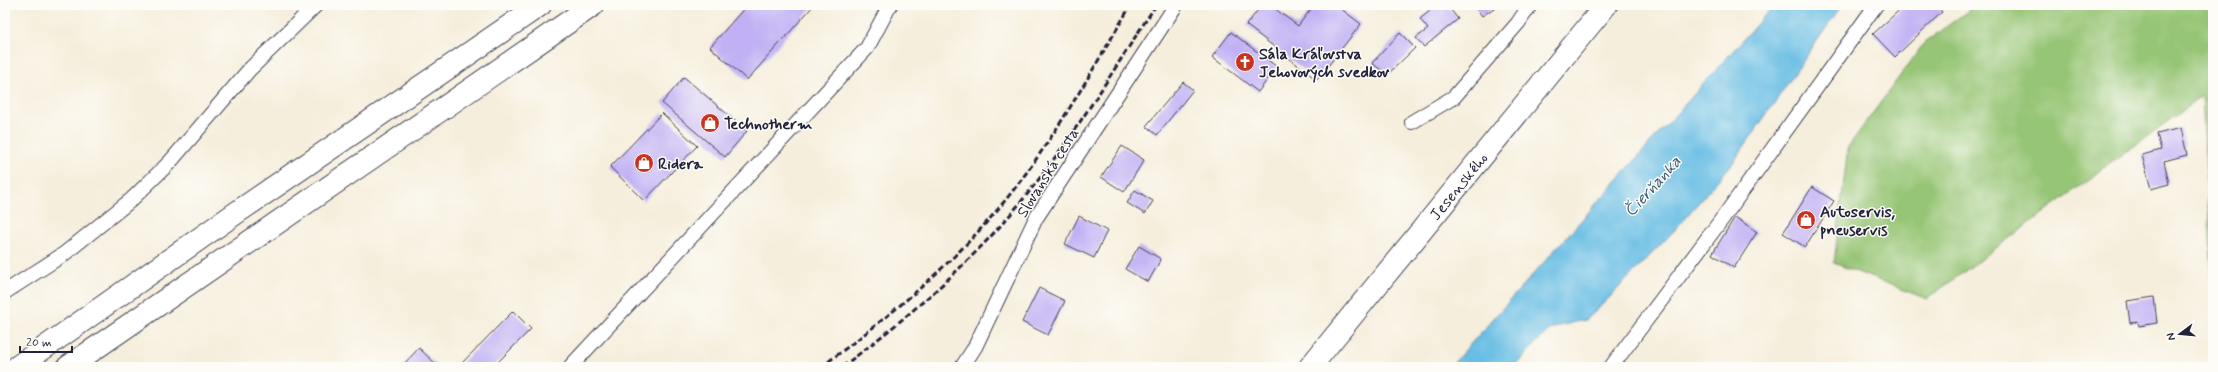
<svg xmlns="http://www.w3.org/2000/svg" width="2218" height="372" viewBox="0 0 2218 372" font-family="Mynerve,sans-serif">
  <rect width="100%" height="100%" fill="#fdfcf7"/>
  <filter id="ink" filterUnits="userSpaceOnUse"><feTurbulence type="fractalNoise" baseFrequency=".025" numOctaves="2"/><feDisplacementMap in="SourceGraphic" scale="8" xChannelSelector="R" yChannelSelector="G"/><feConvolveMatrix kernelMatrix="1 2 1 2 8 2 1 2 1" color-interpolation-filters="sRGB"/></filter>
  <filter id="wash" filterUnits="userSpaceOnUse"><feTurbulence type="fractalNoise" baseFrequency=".012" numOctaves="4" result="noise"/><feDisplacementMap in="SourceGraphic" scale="16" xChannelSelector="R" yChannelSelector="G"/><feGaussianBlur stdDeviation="0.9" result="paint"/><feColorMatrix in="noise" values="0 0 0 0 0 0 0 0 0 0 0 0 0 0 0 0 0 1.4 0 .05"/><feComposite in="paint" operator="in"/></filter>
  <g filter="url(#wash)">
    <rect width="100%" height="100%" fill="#f6eedc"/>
    <path fill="#96c574" stroke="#5c7458" d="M1976,5H2213V293L2202,96L1927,299L1834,263L1848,147L1924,43Z"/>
    <path fill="#68bde4" stroke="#457090" d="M1774,5H1842L1732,164L1673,232L1598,309L1586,320L1558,326L1548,331L1529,350L1516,367H1450Z"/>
    <g id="blocks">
      <path fill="#c1b1f4" d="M747,5H814L747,80L710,47Z
        M1262,5H1270L1298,26L1314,5H1336L1361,24L1317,80L1246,25Z
        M1437,5H1447L1458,19L1424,47L1416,38L1428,29L1420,19Z
        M1474,5H1499L1482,16Z
        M1905,5H1936L1942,12L1895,57L1873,34Z
        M1231,32L1277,67L1258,92L1212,57Z
        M1400,33L1415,48L1387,75L1372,63Z
        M684,77L747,131L725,157L662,103Z
        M1183,82L1193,90L1157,135L1146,126Z
        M662,113L697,146L644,201L610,167Z
        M2181,128L2187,155L2164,161L2169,184L2151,189L2142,155L2161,150L2157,134Z
        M1122,146L1144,160L1124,192L1101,177Z
        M1812,187L1834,201L1805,247L1783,233Z
        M1135,190L1153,201L1145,214L1127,203Z
        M1079,216L1107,231L1094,258L1065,244Z
        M1735,217L1757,232L1734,268L1712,254Z
        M1139,246L1161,259L1148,282L1125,269Z
        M1039,288L1065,301L1048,335L1022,322Z
        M2154,297L2157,323L2139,326L2138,322L2130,323L2127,301Z
        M513,311L531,329L493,367H458Z
        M419,348L439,367H403L402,366Z"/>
    </g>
  </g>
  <g filter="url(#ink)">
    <use href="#blocks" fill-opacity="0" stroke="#424153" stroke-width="1"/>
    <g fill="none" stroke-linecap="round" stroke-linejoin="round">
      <defs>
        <path id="minor" d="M1412,122L1454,97L1518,23L1530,5
          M5,292L64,254L131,200L170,162L249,70L316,5
          M570,367L867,48L890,5
          M962,367L975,347L1036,218L1176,5
          M1611,367L1722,219L1876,5"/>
        <path id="primary" d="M1310,367L1606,5"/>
        <path id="motorway" d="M17,367L236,213L540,5
          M68,367L593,5"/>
      </defs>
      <use href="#minor" stroke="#424153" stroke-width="16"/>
      <use href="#primary" stroke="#424153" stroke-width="24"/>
      <use href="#motorway" stroke="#424153" stroke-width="24"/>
      <use href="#minor" stroke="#fff" stroke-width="14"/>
      <use href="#primary" stroke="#fff" stroke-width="22"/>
      <use href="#motorway" stroke="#fff" stroke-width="22"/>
      <path stroke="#22223b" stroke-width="3" stroke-dasharray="6 3" stroke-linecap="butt" d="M821,367C883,321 942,274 993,215C1048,151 1088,77 1131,5
        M842,367C907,318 968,266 1020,203C1071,141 1112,72 1156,5"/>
    </g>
  </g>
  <defs>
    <symbol id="church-disc" viewBox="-11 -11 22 22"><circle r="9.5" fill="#c8321e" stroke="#fdfcf7"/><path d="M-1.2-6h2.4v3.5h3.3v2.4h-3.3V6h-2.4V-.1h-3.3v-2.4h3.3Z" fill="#fff"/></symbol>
    <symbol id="shop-disc" viewBox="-11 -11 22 22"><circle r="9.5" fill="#c8321e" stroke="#fdfcf7"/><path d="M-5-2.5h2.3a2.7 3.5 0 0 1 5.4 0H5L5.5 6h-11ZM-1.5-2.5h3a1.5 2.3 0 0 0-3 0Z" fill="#fff"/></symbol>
  </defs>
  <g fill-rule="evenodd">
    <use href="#church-disc" x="1234" y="51" width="22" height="22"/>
    <use href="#shop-disc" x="699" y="112" width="22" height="22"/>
    <use href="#shop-disc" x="633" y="152" width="22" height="22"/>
    <use href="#shop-disc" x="1795" y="209" width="22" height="22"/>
  </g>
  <g text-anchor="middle" stroke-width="3" stroke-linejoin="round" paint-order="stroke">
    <g font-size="16" font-weight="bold" fill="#22223b" stroke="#fdfcf7" text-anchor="start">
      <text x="1259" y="59">Sála Kráľovstva<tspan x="1259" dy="18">Jehovových svedkov</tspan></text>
      <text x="724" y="129">Technotherm</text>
      <text x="658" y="169">Ridera</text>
      <text x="1820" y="217">Autoservis,<tspan x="1820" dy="18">pneuservis</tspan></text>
    </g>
    <g font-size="16" fill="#22223b" stroke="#fdfcf7">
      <text transform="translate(1047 172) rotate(-58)" y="6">Slovanská cesta</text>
      <text transform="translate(1458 186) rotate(-51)" y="6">Jesenského</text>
    </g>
    <g font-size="17" font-style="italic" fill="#3a5876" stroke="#fdfcf7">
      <text transform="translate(1652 186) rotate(-48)" y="6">Čierňanka</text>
    </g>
  </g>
  <rect width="2218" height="372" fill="none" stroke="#fdfcf7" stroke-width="20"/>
  <g transform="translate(2180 334) rotate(254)" stroke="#fdfcf7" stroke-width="3" paint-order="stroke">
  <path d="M0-3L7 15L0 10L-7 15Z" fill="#22223b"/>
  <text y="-6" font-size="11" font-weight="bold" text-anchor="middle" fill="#22223b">N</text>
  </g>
  <path d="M20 346v6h52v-6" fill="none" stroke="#22223b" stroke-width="2"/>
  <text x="26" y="346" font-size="12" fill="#22223b" stroke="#fdfcf7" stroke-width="3" paint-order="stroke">20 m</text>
</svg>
